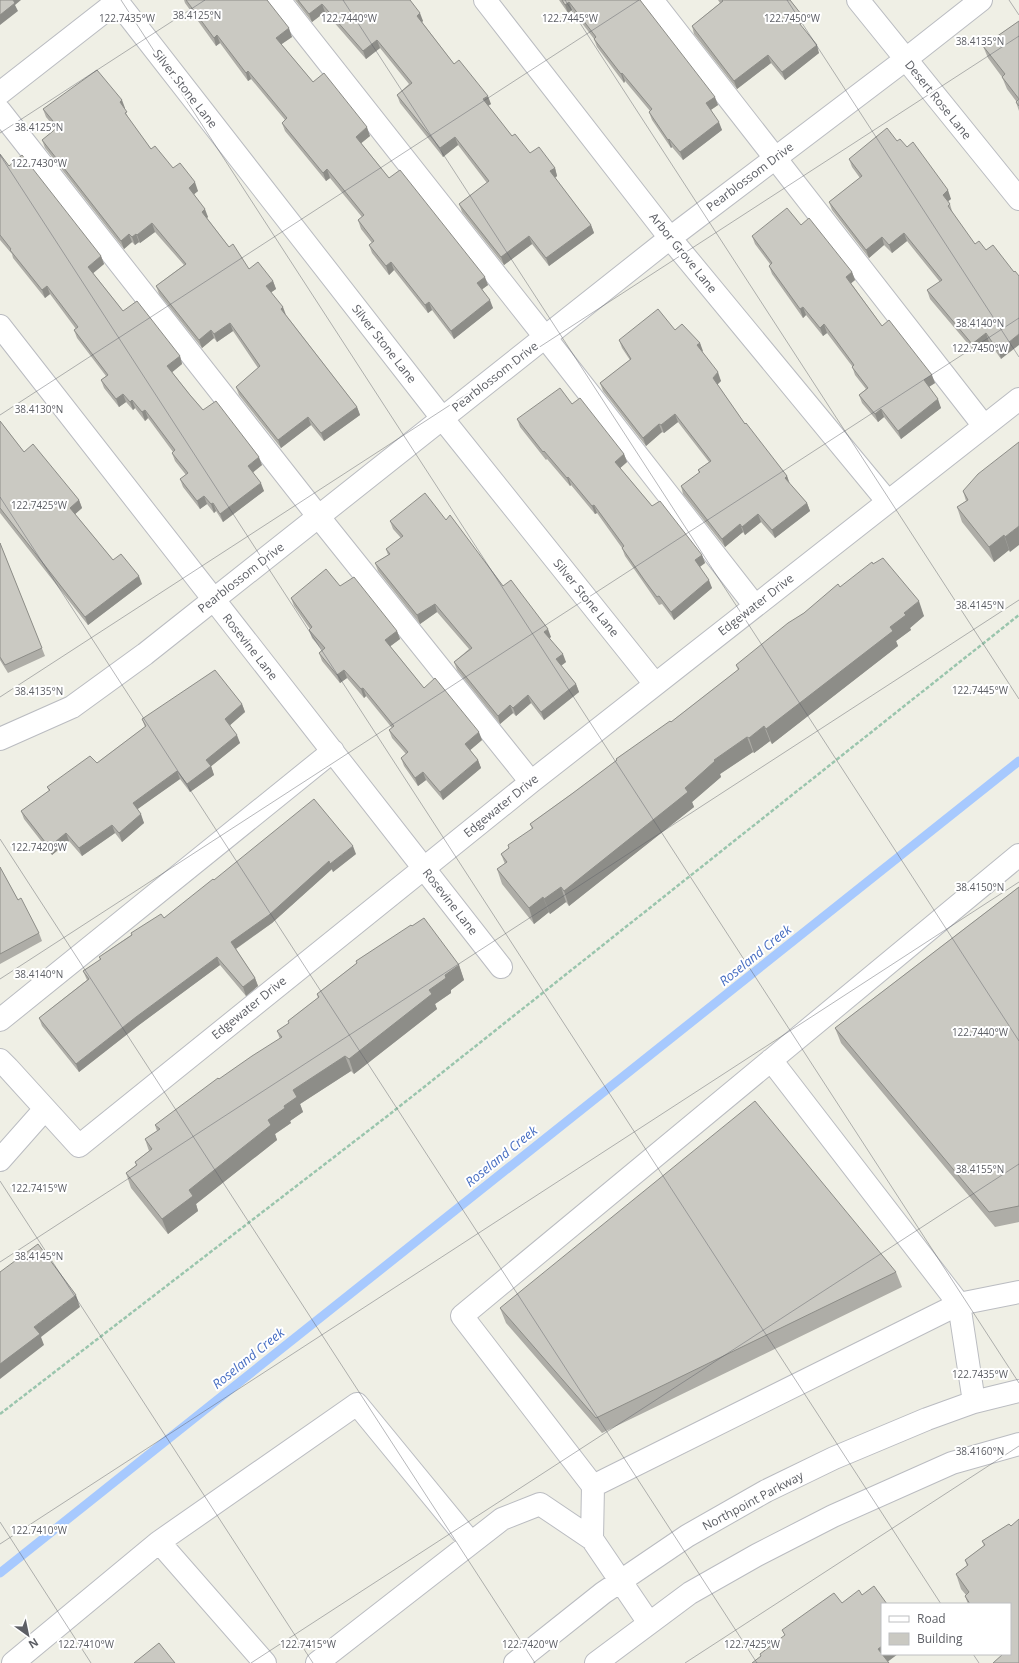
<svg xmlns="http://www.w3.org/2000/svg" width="1019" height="1663" viewBox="0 0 1019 1663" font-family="'Open Sans',sans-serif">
  <rect width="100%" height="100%" fill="#efefe5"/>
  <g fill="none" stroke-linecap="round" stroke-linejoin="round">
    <path stroke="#a7c9fe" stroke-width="9" d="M0,1573L1019,761"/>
    <defs>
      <path id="minor" d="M279,0L545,337L755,606
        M485,0L670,238L888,502
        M652,0L984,426
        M858,0L1019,199
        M117,1L442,418L655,684
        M0,93L119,0
        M0,111L318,516L531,782
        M0,326L501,967
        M0,739L72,707L145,654L670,238L906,59L981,0
        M0,1020L333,751
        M0,1060L8,1068L79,1146L531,782L1019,399
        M771,1060L959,1304L1019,1292
        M0,1160L45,1109
        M593,1486L462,1316L1019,855
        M159,1542L357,1404L471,1543
        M649,1623L592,1539L593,1486L959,1304L974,1402
        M13,1663L159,1542L265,1663
        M317,1663L502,1519L540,1504L592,1539
        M515,1663L603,1593L687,1536L766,1491L834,1458L927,1419L974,1402L1019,1391
        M596,1663L690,1593L757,1555L833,1516L952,1463L1019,1444"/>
    </defs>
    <use href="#minor" stroke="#babcc1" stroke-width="24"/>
    <path stroke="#9ac5ad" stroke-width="2.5" stroke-dasharray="4 2" stroke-linecap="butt" d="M0,1414L390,1114L1019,615"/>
    <use href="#minor" stroke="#fff" stroke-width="22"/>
  </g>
  <path fill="#aeada7" d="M184,0H267L292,37L281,44L313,82L370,136L361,143L389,178L488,285L482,289L493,308L454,339L432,310L428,313L394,270L389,275L372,253L369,245L372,243L361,229L358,220L362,217L330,178L326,181L285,131L282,123L285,120L251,79L248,81L220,43L216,46L185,3Z
    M295,0H410L423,21L422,22L454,64L491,104L488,106L512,136L530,153L555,168L557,176L555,178L591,225L594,233L549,266L532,244L504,265L462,212L459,204L487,183L458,145L443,157L400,103L397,95L409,84L380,48L366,59L325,12L312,22Z
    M559,0H640L718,105L711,110L722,130L683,160L672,147L671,148L652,120L649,112L650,111L625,81L624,83L597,47L594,39L572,10L568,13Z
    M718,0H790L801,14L804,22L800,25L819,53L785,80L771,63L737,89L694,34L692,26L720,3Z
    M1019,21V111L1016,102V101L1007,89L1002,77L988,58L983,46Z
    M125,108L124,109L129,119L151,149L198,191L194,194L208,217L207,218L229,247L249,269L273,281L276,289L271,292L286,315L357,407L360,415L324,441L311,425L281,448L239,395L236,387L258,368L233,331L217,342L214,338L202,348L159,294L156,286L184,265L155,232L140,243L139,242L135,245L132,242L124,249L45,148L42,140L56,129L46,117L43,109Z
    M897,141L907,147L951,199L948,201L950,204L952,211L1001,359L989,342L975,352L930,299L927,290L940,282L907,241L892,253L884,245L869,258L832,210L829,202L860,178L852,167L849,159Z
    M0,154L9,166L101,256L104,264L93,273L123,311L180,356L182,364L172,372L190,395L203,410L262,465L253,472L264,491L223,522L216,511L214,513L207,504L200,509L183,487L180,479L186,475L175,461L172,453L173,452L148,418L145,421L135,408L133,410L126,402L119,407L104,388L101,380L106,376L77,338L74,330L76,329L50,294L45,298L13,258L12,254L0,240Z
    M801,225L852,272L855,280L851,283L882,326L935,383L929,387L941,408L901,439L884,417L878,422L862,403L859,395L866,389L855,375L852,366L827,333L823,336L806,315L803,318L772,274L769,266L770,264L755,244L752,236Z
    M675,330L700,343L702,351L721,381L717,384L745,424L787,476L789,483L807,503L810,511L775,538L761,522L745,535L743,532L725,547L683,494L681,486L699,473L698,470L709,462L678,422L664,433L662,432L646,446L603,391L600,383L630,360L622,348L619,340Z
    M572,404L624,454L627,462L620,468L652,506L702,555L705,563L700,567L712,588L674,620L662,604L659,605L648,589L625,556L622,548L597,513L595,514L571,485L570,486L547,459L546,460L520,427L517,419Z
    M0,421L24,452L79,500L82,508L75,514L113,560L142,584L88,625L0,513Z
    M1019,442L1010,552L1009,550L994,562L962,522L957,507L966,501L963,491Z
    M446,520L503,586L551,637L549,638L566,662L561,666L576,684L579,692L544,720L531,703L516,716L513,713L500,724L457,670L454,662L469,649L437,612L420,624L378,571L375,563L388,555L386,549L401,538L393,529L390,521Z
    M0,543L45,656L8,673L0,660Z
    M873,564L924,616L910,628L911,630L896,641L898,646L772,744L770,741L754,753L753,752L720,774L721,777L692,802L694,807L569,906L566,902L550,914L549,912L534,924L502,884L497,869L505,864L501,854L509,848L532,829L530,824L573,793L616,761V759L671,722L738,670L736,665L804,613L840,587Z
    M340,586L397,631L400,639L390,646L424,688L482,740L470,750L478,760L481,768L443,800L426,780L418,786L404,766L401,758L406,754L392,738L389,730L392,728L366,696L364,698L347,678L340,683L322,661L319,653L322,650L312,638L309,630L310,629L294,606L291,598Z
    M242,704L245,712L230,725L240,743L211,766L214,775L190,792L180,779L137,809L144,823L122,842L115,833L82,856L69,841L52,855L24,819L21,811L49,791L47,787L97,763L145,727L142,719Z
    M356,854L333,872L332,869L272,923L236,949L255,978L258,986L246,996L220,965L139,1025L79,1072L42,1026L39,1018L87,980L83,971L100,960L99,957L131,935V933L164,918L214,880Z
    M0,867L18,900L39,933L42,941L0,964Z
    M1019,887V1222L995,1227L841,1043L835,1028Z
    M412,926L459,965L464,980L451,990V993L435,1004L437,1009L354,1074L351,1071L300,1104L303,1112L290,1121L291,1123L275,1134L277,1140L196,1204L198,1211L168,1234L131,1188L126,1173L136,1165L135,1162L149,1151L145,1139L157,1131L155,1125L280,1039L277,1031L289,1023L288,1021L318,998L317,994L357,963L356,961Z
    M896,1272L902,1287L602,1433L506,1323L500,1308Z
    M1011,1526L1019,1663L1001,1654H1010V1604H968L965,1596L966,1595L961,1589L956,1574L967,1566L965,1560L984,1546L982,1541Z"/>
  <path fill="#8d8d88" d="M12,0H21L15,5L18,11L0,25V15Z
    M569,2L572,10L568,13L565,5Z
    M322,4L325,12L312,22L309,14Z
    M420,13L423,21L420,24L417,16Z
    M801,14L804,22L798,26L795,18Z
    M289,28L292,37L279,46L276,38Z
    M217,35L220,43L216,46L214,38Z
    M377,40L380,48L366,59L363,51Z
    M817,45L819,53L785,80L782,72Z
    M768,55L771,63L737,89L734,81Z
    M248,71L251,79L248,81L246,73Z
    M622,73L625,81L624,83L621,74Z
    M488,96L491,104L486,107L483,99Z
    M715,97L718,105L709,111L706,103Z
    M122,100L125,108L122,110L120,102Z
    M719,122L722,130L683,160L680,152Z
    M367,127L370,136L359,145L356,137Z
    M455,137L458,145L443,157L440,148Z
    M669,139L672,147L671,148L668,140Z
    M555,168L557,176L553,179L550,171Z
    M327,169L330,178L326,181L323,173Z
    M195,182L198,191L192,196L189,188Z
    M948,190L951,199L946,203L943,195Z
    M205,209L208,217L205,220L202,212Z
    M152,223L155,232L140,243L137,235Z
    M591,225L594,233L549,266L546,258Z
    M904,233L907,241L892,253L889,245Z
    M129,234L132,242L124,249L121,241Z
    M136,234L139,242L135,245L132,237Z
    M529,236L532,244L504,265L501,257Z
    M882,237L884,245L869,258L866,250Z
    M101,256L104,264L91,275L88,267Z
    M391,262L394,270L389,275L386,266Z
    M852,272L855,280L849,285L846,277Z
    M485,277L488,285L480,291L477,283Z
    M273,281L276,289L269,294L266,286Z
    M47,286L50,294L45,298L42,290Z
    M490,300L493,308L454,339L451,331Z
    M429,302L432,310L428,313L425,305Z
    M283,307L286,315L281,309Z
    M803,307L806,315L803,318L800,309Z
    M230,323L233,331L217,342L214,334Z
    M824,324L827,333L823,336L820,328Z
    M211,330L214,338L202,348L199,340Z
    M986,333L989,342L975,352L972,344Z
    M1019,334V345L1001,359L998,351Z
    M700,343L703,351L700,353L697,345Z
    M180,356L182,364L170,374L167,366Z
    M718,372L721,381L716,386L713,378Z
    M932,375L935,383L927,388L924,380Z
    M123,394L126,402L119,407L116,399Z
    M938,399L941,408L901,439L898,431Z
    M132,400L135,408L133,410L130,402Z
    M357,407L360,415L324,441L321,433Z
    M881,409L884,417L878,422L875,414Z
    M145,410L148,418L145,421L142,412Z
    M675,414L678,422L664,433L661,425Z
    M308,417L311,425L281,448L278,440Z
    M659,424L662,432L646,446L643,438Z
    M624,454L627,462L618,470L615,462Z
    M259,457L262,465L251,474L248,466Z
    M787,476L790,484L785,478Z
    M568,477L571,485L570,486L567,478Z
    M261,483L264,491L223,522L220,514Z
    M204,496L207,504L200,509L197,501Z
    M79,500L82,508L73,516L70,508Z
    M213,503L216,511L214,513L211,504Z
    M807,503L810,511L775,538L772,530Z
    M594,505L597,513L595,514L592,506Z
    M758,514L761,522L745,535L742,527Z
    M740,524L743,532L725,547L722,539Z
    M1019,526V545L1010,552L1005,537Z
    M1004,535L1009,550L994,562L989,547Z
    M702,555L705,563L698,568L695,560Z
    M139,576L142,584L88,625L85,617Z
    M709,580L712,588L674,620L671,612Z
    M919,601L924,616L910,628L911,630L896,641L898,646L772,744L766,729L890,627L904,613Z
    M435,604L437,612L420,624L417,615Z
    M548,629L551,637L547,640L544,632Z
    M397,631L400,639L388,648L385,640Z
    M563,654L566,662L559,667L556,659Z
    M344,670L347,678L340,683L337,675Z
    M576,684L579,692L544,720L541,712Z
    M363,688L366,696L364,698L361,689Z
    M528,695L531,703L516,716L513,708Z
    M242,704L245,712L228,727L225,719Z
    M510,705L513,713L500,724L498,716Z
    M764,726L770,741L754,753L749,738Z
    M479,732L482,740L468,752L465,744Z
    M237,735L240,743L209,768L206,760Z
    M747,737L753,752L720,774L721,777L692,802L694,807L569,906L564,891L685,788L714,760Z
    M478,760L481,768L443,800L440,792Z
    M211,766L214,775L190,792L187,784Z
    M177,771L180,779L135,811L133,803Z
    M423,772L426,780L418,786L415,778Z
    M141,814L144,823L122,842L119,833Z
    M112,825L115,833L82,856L79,848Z
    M66,833L69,841L52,855L49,847Z
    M353,846L356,854L333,872L330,864Z
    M329,861L332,869L272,923L234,950L231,942Z
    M561,887L566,902L550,914L544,899Z
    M543,897L549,912L534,924L529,908Z
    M217,957L220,965L139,1025L79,1072L76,1064L136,1017Z
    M459,965L464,980L451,990V993L435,1004L437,1009L354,1074L349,1059L445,975Z
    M255,978L258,986L246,996L243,987Z
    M345,1056L351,1071L300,1104L303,1112L290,1121L291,1123L275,1134L277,1140L196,1204L198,1211L168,1234L162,1219L189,1190L284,1106L293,1090Z
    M76,1295L80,1307L41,1337L44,1345L0,1379V1364L34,1327Z
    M882,1646V1654H898L886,1663L878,1649Z"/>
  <path fill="#cac9c2" stroke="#8d8d88" d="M0,0H13L15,3L0,15Z
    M186,0H267L289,28L276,38L313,82L324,73L367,127L356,137L389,178L400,170L485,277L477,283L490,300L451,331L429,302L425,305L391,262L386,266L369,245L374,241L358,220L364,215L327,169L323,173L282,123L287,118L248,71L246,73L217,35L214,38Z
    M298,0H410L420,13L417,16L454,64L459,60L488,96L483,99L512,136L515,134L530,153L539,147L555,168L550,171L591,225L546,258L529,236L501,257L459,204L489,181L455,137L440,148L397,95L412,83L377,40L363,51L322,4L309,14Z
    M562,0H640L715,97L706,103L719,122L680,152L669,139L668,140L649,112L652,109L622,73L621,74L594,39L596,37L569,2L565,5Z
    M722,0H790L801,14L795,18L817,45L782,72L768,55L734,81L692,26L723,1Z
    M1019,21V106L1016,102L1019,99L1002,77L1005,74L983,46Z
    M97,70L122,100L120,102L127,112L125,113L151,149L155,146L173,168L180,163L195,182L189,188L205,209L202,212L229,247L233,244L249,269L258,262L273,281L266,286L283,307L281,309L357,407L321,433L308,417L278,440L236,387L260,366L230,323L214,334L211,330L199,340L156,286L186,264L152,223L137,235L136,234L132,237L129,234L121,241L42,140L58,127L43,109Z
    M887,128L897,141L900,139L907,147L913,142L948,190L943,195L950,204L948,206L975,244L979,241L986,250L993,245L1014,272L1015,271L1019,276V334L998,351L986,333L972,344L927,290L942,280L904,233L889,245L882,237L866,250L829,202L862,176L849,159Z
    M0,154L9,166L22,155L101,256L88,267L123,311L137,301L180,356L167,366L190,395L203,410L216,401L259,457L248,466L261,483L220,514L213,503L211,504L204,496L197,501L180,479L188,473L172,453L175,450L145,410L142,412L132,400L130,402L123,394L116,399L101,380L108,375L74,330L78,327L47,286L42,290L10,250L11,249L0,235Z
    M787,208L801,225L809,218L852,272L846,277L882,326L889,320L932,375L924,380L938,399L898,431L881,409L875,414L859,395L868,388L852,367L854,365L824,324L820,328L803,307L800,309L769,266L772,263L752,236Z
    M658,309L675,330L682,324L700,343L697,345L718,372L713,378L745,424L746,423L787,476L785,478L807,503L772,530L758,514L742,527L740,524L722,539L681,486L700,472L698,470L711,461L675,414L661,425L659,424L643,438L600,383L631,359L619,340Z
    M560,388L572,404L580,398L624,454L615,462L652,506L660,501L702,555L695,560L709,580L671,612L659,596L657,597L645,581L622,548L624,546L594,505L592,506L568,477L567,478L544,451L543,452L517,419Z
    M0,421L24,452L33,444L79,500L70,508L113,560L121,554L139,576L85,617L0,508Z
    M1019,442V526L1005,537L1004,535L989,547L957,507L968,500L963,491L978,474Z
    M425,493L446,520L450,515L503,586L511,580L548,629L544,632L563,654L556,659L576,684L541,712L528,695L513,708L510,705L498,716L454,662L472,648L435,604L417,615L375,563L390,554L386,549L403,536L390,521Z
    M0,543L42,648L5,665L0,657Z
    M883,558L919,601L904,613L906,615L890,627L893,631L766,729L764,726L749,738L747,737L714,760L715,761L685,788L688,792L564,891L561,887L544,899L543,897L529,908L497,869L507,862L501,854L509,848L508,845L533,828L530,824L573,793L617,760L616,759L670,721L671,722L739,669L736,665L788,623L804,613L838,584L840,587L872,562L873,564Z
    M326,569L340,586L354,577L397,631L385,640L424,688L435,678L479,732L465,744L478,760L440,792L423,772L415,778L401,758L408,752L389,730L394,726L363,688L361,689L344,670L337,675L319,653L325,648L309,630L312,627L291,598Z
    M215,670L242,704L225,719L237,735L206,760L211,766L187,784L177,771L133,803L141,814L119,833L112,825L79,848L66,833L49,847L21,811L50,790L47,787L90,756L97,763L146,726L142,719Z
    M314,799L353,846L330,864L329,861L269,915L231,942L255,978L243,987L217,957L136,1017L76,1064L39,1018L89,979L83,971L101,959L99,957L132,935L131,933L161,914L164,918L213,879L214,880Z
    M0,867L18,900L21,898L39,933L0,954Z
    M1019,887V1206L989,1212L835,1028Z
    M424,918L459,965L445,975L446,978L429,990L432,994L349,1059L345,1056L293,1090L297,1097L284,1106L285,1108L268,1120L271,1125L189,1190L193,1196L162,1219L126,1173L137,1165L135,1162L152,1149L145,1139L160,1129L155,1125L218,1078L219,1079L252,1056L282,1037L277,1031L289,1023L288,1021L319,997L317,994L357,963L356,961L411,925L412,926Z
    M755,1101L896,1272L596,1418L500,1308Z
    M38,1244L76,1295L34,1327L40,1334L0,1364V1272Z
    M1019,1519V1663H993L1003,1654H1010V1604H970L965,1596L969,1592L956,1574L968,1565L965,1560L985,1545L982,1541L1009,1524L1011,1526Z
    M874,1586L887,1604H882V1646L878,1649L889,1663H752L761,1656L760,1654L785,1635L782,1630L834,1593L842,1603L859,1590L862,1595Z
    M159,1643L175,1663H134Z"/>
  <path fill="none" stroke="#5d5f65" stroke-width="1" stroke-opacity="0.45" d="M121,0L1019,1383M343,0L1019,1041M565,0L1019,699M787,0L1019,357M1009,0L1019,15M0,133L205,0M0,155L941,1604M0,415L639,0M0,497L757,1663M0,697L1019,36M0,839L535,1663M0,979L1019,318M0,1181L313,1663M0,1262L1019,600M0,1522L91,1663M0,1544L1019,882M973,1654L979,1663M251,1663L1019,1164M685,1663L1019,1446"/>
  <g text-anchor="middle" stroke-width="4" stroke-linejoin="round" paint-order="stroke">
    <g font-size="12" fill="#5d5f65" stroke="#fff">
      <text transform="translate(185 89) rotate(52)" y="4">Silver Stone Lane</text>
      <text transform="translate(938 100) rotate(51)" y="4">Desert Rose Lane</text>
      <text transform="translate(750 177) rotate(-37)" y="4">Pearblossom Drive</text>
      <text transform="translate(683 253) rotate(51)" y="4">Arbor Grove Lane</text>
      <text transform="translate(384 344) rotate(52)" y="4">Silver Stone Lane</text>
      <text transform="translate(495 377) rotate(-38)" y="4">Pearblossom Drive</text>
      <text transform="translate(241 578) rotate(-38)" y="4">Pearblossom Drive</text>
      <text transform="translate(586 598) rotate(51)" y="4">Silver Stone Lane</text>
      <text transform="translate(756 605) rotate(-38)" y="4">Edgewater Drive</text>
      <text transform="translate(250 647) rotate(52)" y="4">Rosevine Lane</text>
      <text transform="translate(501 806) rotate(-39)" y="4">Edgewater Drive</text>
      <text transform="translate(450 902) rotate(52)" y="4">Rosevine Lane</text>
      <text transform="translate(249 1008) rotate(-39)" y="4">Edgewater Drive</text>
      <text transform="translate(753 1501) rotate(-28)" y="4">Northpoint Parkway</text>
    </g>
    <g font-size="13" font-style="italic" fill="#486fc2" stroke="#fff">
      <text transform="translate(755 955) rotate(-39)" y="5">Roseland Creek</text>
      <text transform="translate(501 1156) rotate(-39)" y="5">Roseland Creek</text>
      <text transform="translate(248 1358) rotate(-39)" y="5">Roseland Creek</text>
    </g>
  </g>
  <g font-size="10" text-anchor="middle" fill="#5d5f65" stroke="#fff" stroke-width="4" stroke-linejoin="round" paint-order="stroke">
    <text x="197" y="19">38.4125°N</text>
    <text x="127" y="22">122.7435°W</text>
    <text x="349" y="22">122.7440°W</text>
    <text x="570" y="22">122.7445°W</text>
    <text x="792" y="22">122.7450°W</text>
    <text x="980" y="45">38.4135°N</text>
    <text x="39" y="131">38.4125°N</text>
    <text x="39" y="167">122.7430°W</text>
    <text x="980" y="327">38.4140°N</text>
    <text x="980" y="352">122.7450°W</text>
    <text x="39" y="413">38.4130°N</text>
    <text x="39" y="509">122.7425°W</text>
    <text x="980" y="609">38.4145°N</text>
    <text x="980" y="694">122.7445°W</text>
    <text x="39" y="695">38.4135°N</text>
    <text x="39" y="851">122.7420°W</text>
    <text x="980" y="891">38.4150°N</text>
    <text x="39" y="978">38.4140°N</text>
    <text x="980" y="1036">122.7440°W</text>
    <text x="980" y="1173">38.4155°N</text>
    <text x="39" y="1192">122.7415°W</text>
    <text x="39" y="1260">38.4145°N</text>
    <text x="980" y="1378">122.7435°W</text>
    <text x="980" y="1455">38.4160°N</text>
    <text x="39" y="1534">122.7410°W</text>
    <text x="86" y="1648">122.7410°W</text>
    <text x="308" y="1648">122.7415°W</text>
    <text x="530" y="1648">122.7420°W</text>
    <text x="752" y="1648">122.7425°W</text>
  </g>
  <rect x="881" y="1603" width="130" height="52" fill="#ffffff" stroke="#bebfc1"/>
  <rect x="889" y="1616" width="20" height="6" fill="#ffffff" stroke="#bebfc1"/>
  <text x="917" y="1623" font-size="12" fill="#5d5f65">Road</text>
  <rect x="889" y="1633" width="20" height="12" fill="#cac9c2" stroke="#bebfc1"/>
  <text x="917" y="1643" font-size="12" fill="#5d5f65">Building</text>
  <g transform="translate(28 1635) rotate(147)" stroke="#ffffff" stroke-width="3" paint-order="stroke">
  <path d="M0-3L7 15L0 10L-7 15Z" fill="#5d5f65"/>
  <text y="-6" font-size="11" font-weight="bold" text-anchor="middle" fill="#5d5f65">N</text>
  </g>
</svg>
